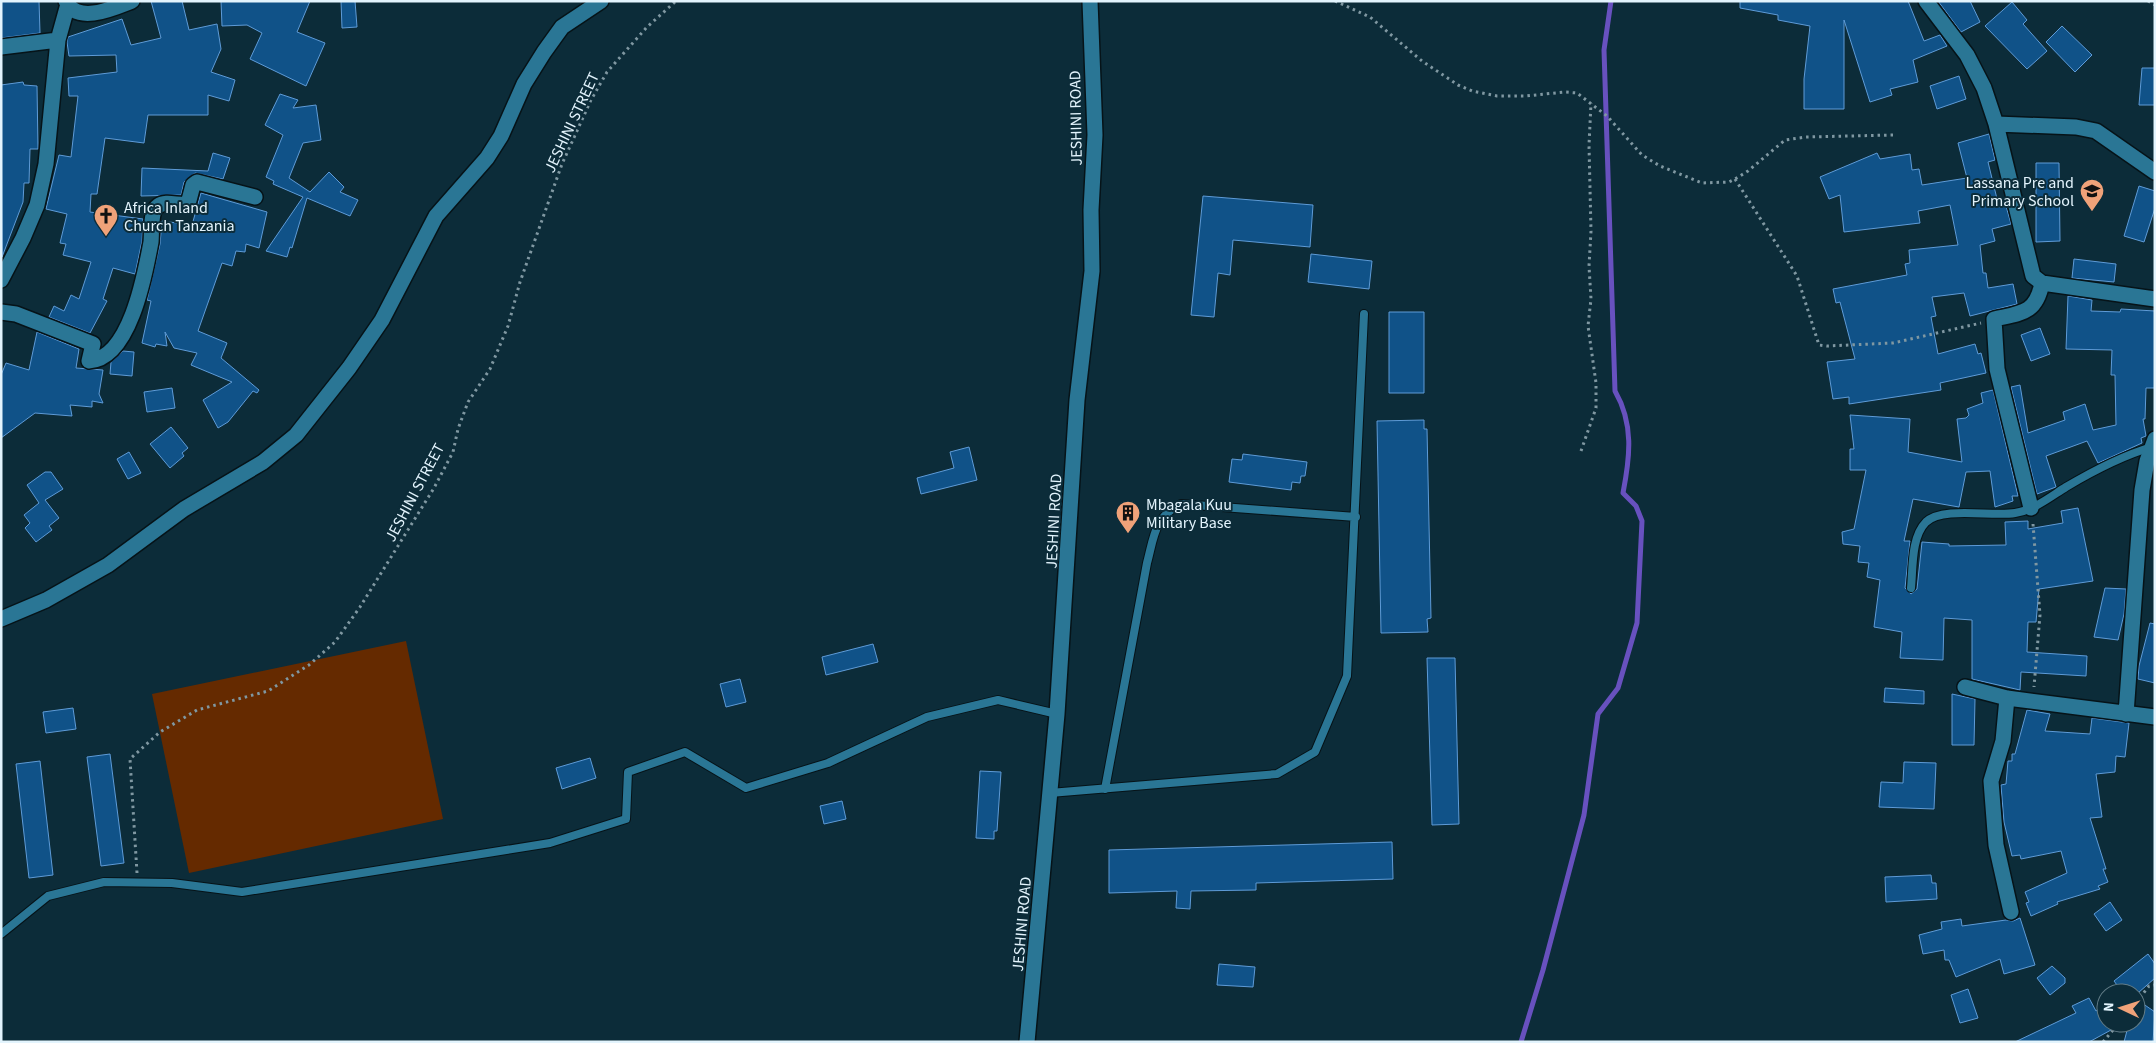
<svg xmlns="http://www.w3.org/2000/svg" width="2156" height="1043" viewBox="0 0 2156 1043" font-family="'Source Sans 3',sans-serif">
  <rect width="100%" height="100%" fill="#0c2c39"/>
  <path fill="#652a00" d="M406,641L443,819L189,873L152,694Z"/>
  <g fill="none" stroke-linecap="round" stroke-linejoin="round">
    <path stroke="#6851bf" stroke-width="5" d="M1521,1042L1543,970L1584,815L1598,714L1618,688L1637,623L1642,521L1636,506L1623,493C1630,457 1634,424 1615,391L1604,50L1611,1"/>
  </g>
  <path fill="#105288" stroke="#5e9bd7" d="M1,1H39L40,33L1,38Z
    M151,1H182L189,30L217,24L221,49L211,72L235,80L229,101L208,95V115H148L144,143L105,138L97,194H91L90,212L143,219L142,241L135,274L113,268L103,299L107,301L90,333L49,317L54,306L64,311L71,295L79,299L91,262L63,255L66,244L60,243L67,214L46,209L59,155L71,157L78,96H69L68,78L117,72L116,55L69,56L67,42L68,37L122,19L131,45L161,38Z
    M221,1H310L297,32L325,43L306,86L250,59L262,33L247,25L222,26Z
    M341,1H355L357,27L342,28Z
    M1740,1H1908L1924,41L1940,35L1947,46L1913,60L1918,82L1890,89L1892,95L1870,102L1844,20V109H1804V79L1810,26L1778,20V15L1740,8Z
    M1938,1H1970L1980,22L1961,32Z
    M2012,2L2027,20L2023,24L2047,51L2027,69L1985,26Z
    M2062,26L2092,55L2075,72L2046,42Z
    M2142,68H2155V105H2139Z
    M1959,76L1966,99L1937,109L1930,86Z
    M23,82L24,85L37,86L38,149H30L29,183H24L23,202L2,257L1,85Z
    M280,94L298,100L293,108L316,105L321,140L303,143L289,178L310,192L329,172L344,187L340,192L358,200L350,216L307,198L292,248L290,247L287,257L266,251L303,197L273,184L274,181L266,177L283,135L265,125Z
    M1989,134L1995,160L1988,162L1999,207L2006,206L2011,224L1992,229L1995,241L1980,245L1983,273H1986L1988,288L2013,284L2017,304L1970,316L1964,293L1932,297L1936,316L1931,317L1938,354L1975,344L1978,354L1981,353L1986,373L1940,383L1941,390L1849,404V397L1833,399L1827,362L1855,359L1840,302L1836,303L1833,289L1907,275L1905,264L1910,263L1909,250L1958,245L1950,205L1918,211L1920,223L1844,232L1840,195L1829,199L1820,177L1877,153L1880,159L1910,154L1912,170L1919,169L1922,185L1967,178L1958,143Z
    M213,153L230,158L223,179L195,173L184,182L181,195L141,196L142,168L208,171Z
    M2036,163H2059L2060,241L2036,242Z
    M2139,186L2155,191V208L2144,242L2124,236Z
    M201,193L267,212L259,248L246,244L245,252L236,251L232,266L222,263L198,331L227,343L221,358L259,390L257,393L253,391L228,422L218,428L203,400L232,382L191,365L197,353L174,348L165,332L167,346L156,344L155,347L142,343L151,301L147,300L160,244L162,221L192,225Z
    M1203,196L1313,205L1310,247L1233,240L1230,275L1218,273L1214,317L1191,315Z
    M1311,254L1372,261L1369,289L1308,282Z
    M2074,259L2116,264L2114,282L2072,278Z
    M2068,296L2092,300L2091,311L2120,312L2121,309L2155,311V388H2146L2145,419H2143L2146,436L2141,438L2142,443L2098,463L2087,441L2046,456L2056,487L2037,494L2011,387L2020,385L2028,433L2065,420L2063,412L2085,404L2093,430L2116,425L2115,375H2111L2112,350L2066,349Z
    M1389,312H1424V393H1389Z
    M2040,328L2050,354L2031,361L2021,335Z
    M37,332L79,349L76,368L103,370L99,394L103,403L92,401V407L70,405L72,416L35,413L1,438V375L6,363L29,370Z
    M123,351L134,352L132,376L110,374L111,362Z
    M172,388L175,408L147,412L144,392Z
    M1993,390L2018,496H2012L2013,501L1995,507L1990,471L1966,472L1959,507L1913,499L1904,541H1910L1905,588L1911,594L1917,589L1922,542L1949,544V546L2006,545L2005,522L2028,521V529L2063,523L2061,511L2078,508L2093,581L2039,589L2036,622H2028L2027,652L2087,656L2086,676L2021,672L2020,690L1972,679V620L1944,618L1943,660L1900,658L1902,632L1874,627L1880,580L1867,577L1869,563L1858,562L1860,546L1843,544L1842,532L1854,529L1866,470H1850V449H1854L1850,415L1910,419L1908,452L1962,462L1957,419L1966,418L1969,415L1967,409L1983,403L1981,393Z
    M1424,420V429H1427L1431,618L1427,619L1428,632L1381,633L1377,421Z
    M171,427L188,448L182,453L184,456L170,468L150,444Z
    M969,447L977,480L921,494L917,478L954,468L950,452Z
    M129,452L141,473L128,479L117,459Z
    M1243,454L1307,462L1305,476H1301L1300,483L1292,482L1291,490L1229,482L1232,459L1242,460Z
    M45,472H51L63,489L45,500L59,518L49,526L52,530L36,542L25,528L30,523L24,515L39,503L27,485Z
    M2105,588L2126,589L2124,614L2118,640L2094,637Z
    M2150,623L2155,624V683L2138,679L2139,666Z
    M873,644L878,662L826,675L822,657Z
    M1427,658H1455L1459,824L1432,825Z
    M740,679L746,702L726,707L720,684Z
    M1885,688L1924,691V704L1884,702Z
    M1952,694L1975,699L1974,745H1952Z
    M73,708L76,729L46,733L43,712Z
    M2027,710L2050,714L2045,731L2090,734L2092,718L2129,723L2125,757L2116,756L2115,772L2096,774L2102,817L2090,818L2106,869H2103L2108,882L2098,886L2100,889L2057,902L2058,904L2031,916L2026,903L2029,902L2025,892L2067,873L2061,851L2021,859L2020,855L2012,856L2004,822L2001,785L2006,784L2008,761H2012V754H2015Z
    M110,754L124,863L101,866L87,757Z
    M590,758L596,778L562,789L556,768Z
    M40,761L53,875L29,878L16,764Z
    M1904,762L1936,763L1934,809L1879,807L1881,782L1903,783Z
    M980,771L1001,772L997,831H994V839L976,838Z
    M842,801L846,819L824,824L820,806Z
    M1392,842L1393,879L1256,883V890L1191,891L1190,909L1176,908L1177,891L1109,893V850Z
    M1931,875L1932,883H1936L1937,899L1886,902L1885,877Z
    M2110,902L2122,920L2106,931L2094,914Z
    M2020,918L2035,965L2004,974L2000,959L1956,977L1949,960H1945L1944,950L1923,954L1919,935L1942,929L1941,922L1961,919L1962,926L2006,920L2013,921Z
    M2148,954L2155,964V978L2138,993H2123L2114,981Z
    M1219,964L1255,967L1253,987L1217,985Z
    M2052,966L2065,978V983L2050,995L2037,978Z
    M1968,989L1978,1018L1960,1023L1951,995Z
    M2089,998L2096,1011L2099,1009L2111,1030L2089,1042H2015L2076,1013L2072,1006Z
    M2136,999L2155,1012L2153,1042H2124L2129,1023H2136Z"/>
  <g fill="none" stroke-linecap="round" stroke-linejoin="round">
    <defs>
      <path id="lane" d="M1911,588C1913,568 1911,537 1926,522C1943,506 1992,517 2015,513C2034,510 2050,497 2066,487C2093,471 2121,456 2152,447
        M1105,789L1147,563C1154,537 1154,517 1181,504L1356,517
        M1050,793L1277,774L1315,752L1347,676L1364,314
        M1,934L48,896L104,882L172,883L242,892L550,843L626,819L628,772L685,752L746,788L828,763L927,717L998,700L1057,714"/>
      <path id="street" d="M66,1C77,25 114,8 132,1
        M1926,1L1967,55L1984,88L1996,124L2033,276L2042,283L2155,299
        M1,47L58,40
        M1996,124L2076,127L2096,131L2155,172
        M1,280L23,238L37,205L46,164L58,40L68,4
        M1,312L16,314L93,344L89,361C130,359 145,274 151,242C152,234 150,211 158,206C166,200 179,206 188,204L193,185L197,182L255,197
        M2031,508L1997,369L1994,319C2021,313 2036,314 2042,283
        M1965,687L2007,698L2155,717
        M2007,698L2003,741L1991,781L1996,845L2011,912
        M2126,714L2142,490L2147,461L2155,439
        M1027,1042L1057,714L1077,400L1092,271L1091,210L1095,135L1090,1"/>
      <path id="secondary" d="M1,619L46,600L108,565L184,509L263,462L296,435L349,368L382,320L436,216L487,158L501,136L524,84L544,52L562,27L601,1"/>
    </defs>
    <use href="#lane" stroke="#061318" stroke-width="10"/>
    <use href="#street" stroke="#061318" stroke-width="18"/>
    <use href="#secondary" stroke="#061318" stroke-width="18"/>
    <path stroke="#8098a2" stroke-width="3" stroke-dasharray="2.5 4" stroke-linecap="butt" d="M1335,1L1370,17L1422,61L1458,85L1472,91L1497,96H1526L1565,92L1577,93L1607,116L1642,155L1660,166L1702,183L1729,182L1735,179L1748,171L1785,140L1806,137L1893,135
      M2148,1L2155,5
      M1735,179L1797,276L1819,345L1827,346L1893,343L1981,323
      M1581,451L1596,408V383L1588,326L1591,299L1589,266L1591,231L1589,145L1591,103
      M2033,524L2040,615L2034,687
      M137,873L130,759L160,732L197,710L268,691L309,665L335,642L360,607L434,488L453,452L458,429L468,402L490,369L508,326L520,282L562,164L591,100L607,72L647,27L676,1
      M2136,1003L2149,986L2155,985
      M2103,1042L2119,1023"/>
    <use href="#lane" stroke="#2a7695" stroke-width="8"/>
    <use href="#street" stroke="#2a7695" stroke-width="15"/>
    <use href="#secondary" stroke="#2a7695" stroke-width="15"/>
  </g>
  <defs>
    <symbol id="school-pin" viewBox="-11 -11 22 30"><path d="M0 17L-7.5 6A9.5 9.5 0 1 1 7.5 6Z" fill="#f0a279" stroke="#0c2c39"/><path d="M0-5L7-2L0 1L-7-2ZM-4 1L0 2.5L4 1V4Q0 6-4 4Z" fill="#111"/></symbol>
    <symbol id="church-pin" viewBox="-11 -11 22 30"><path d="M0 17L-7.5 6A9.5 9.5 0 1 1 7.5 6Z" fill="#f0a279" stroke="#0c2c39"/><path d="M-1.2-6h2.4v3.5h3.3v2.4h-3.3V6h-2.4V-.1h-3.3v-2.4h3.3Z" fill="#111"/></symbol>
    <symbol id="building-pin" viewBox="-11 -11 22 30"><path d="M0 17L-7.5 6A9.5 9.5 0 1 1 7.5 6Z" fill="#f0a279" stroke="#0c2c39"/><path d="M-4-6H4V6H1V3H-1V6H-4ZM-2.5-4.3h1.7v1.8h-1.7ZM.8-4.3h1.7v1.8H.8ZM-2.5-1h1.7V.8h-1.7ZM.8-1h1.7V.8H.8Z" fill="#111"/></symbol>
  </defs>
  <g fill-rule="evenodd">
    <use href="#school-pin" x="2078" y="177" width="28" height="38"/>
    <use href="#church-pin" x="92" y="202" width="28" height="38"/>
    <use href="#building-pin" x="1114" y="499" width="28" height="38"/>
  </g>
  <g text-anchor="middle" stroke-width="4" stroke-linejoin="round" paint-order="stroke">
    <g font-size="16" fill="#e3f4fd" stroke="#0c2c39">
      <text transform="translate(1075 118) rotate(-91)" y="6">JESHINI ROAD</text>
      <text transform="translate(571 122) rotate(-65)" y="6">JESHINI STREET</text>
      <text transform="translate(414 492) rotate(-62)" y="6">JESHINI STREET</text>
      <text transform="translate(1053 521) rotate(-87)" y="6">JESHINI ROAD</text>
      <text transform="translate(1021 924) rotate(-85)" y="6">JESHINI ROAD</text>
    </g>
    <g font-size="16" fill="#e3f4fd" stroke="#0c2c39" text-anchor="start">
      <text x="2074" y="188" text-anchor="end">Lassana Pre and<tspan x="2074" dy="18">Primary School</tspan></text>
      <text x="124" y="213">Africa Inland<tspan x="124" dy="18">Church Tanzania</tspan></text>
      <text x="1146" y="510">Mbagala Kuu<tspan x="1146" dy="18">Military Base</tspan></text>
    </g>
  </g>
  <rect width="2156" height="1043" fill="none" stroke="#e3f4fd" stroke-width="5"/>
  <g transform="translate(2121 1008) rotate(274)"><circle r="24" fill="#0c2c39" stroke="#627c87"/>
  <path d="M0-4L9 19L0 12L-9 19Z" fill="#f0a279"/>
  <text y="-8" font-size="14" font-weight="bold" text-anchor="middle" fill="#e3f4fd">N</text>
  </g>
</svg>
